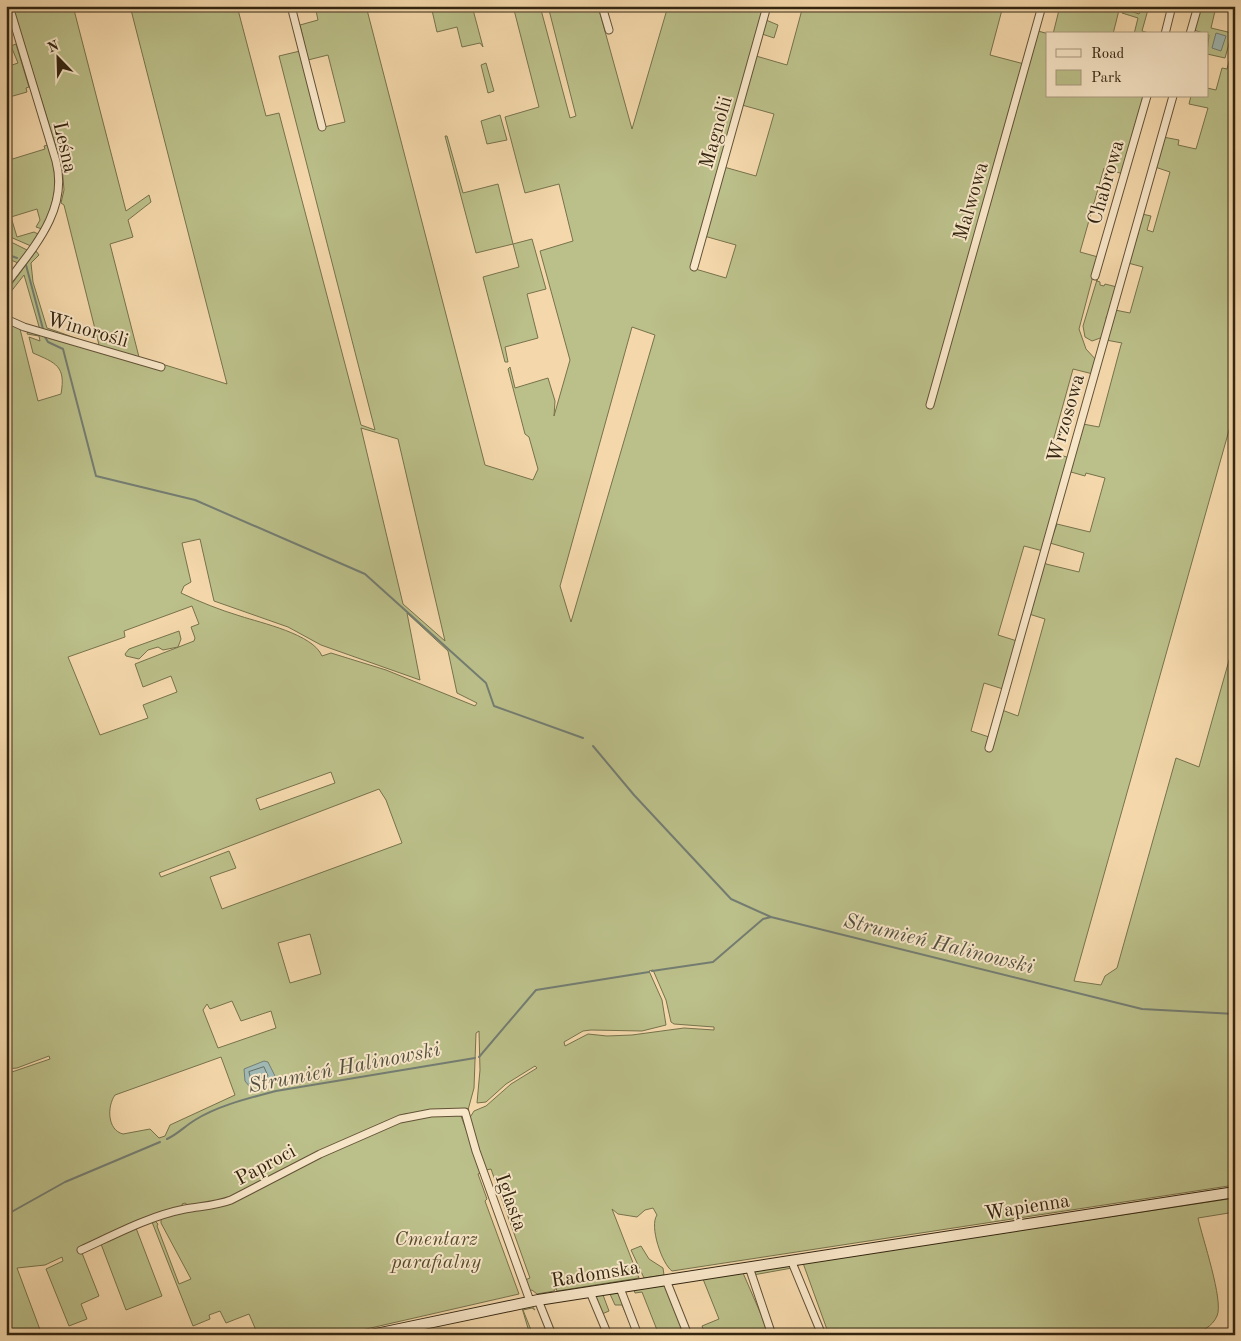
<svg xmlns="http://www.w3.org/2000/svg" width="1241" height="1341" viewBox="0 0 1241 1341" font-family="'Old Standard TT',serif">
  <rect width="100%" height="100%" fill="#f4d8ab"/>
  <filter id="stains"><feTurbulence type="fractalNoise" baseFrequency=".004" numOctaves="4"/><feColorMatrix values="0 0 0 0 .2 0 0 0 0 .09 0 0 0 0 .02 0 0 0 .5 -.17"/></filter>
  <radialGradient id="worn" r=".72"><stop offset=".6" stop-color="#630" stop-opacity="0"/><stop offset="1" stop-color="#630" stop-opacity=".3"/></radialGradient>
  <path fill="#bbbf89" stroke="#77724c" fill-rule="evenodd" d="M12,6H73L126,211L149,195L151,202L128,220L133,237L110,244L139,357L227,384L130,6H237L266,116L279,113L361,425L375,430L279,56L300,51L320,128L345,122L328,55L308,60L300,25L318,20L315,6H366L485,465L533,480L538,469L529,437L525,434L508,369L510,367L515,388L548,378L555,401L554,416L570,360L540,251L573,241L559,184L525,193L505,117L539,107L513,6H540L570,118L576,116L548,6H598L632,129L668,6H765L692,268L726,278L736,245L704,236L724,167L756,176L774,114L742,105L756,56L787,65L803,6H1003L990,55L1028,65L1038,31L1049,34H1047V96H1145L1131,140L1123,174L1104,168L1080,252L1098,257L1079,329L1086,349L1097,361L1093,374L1073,369L1050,452L1070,458L1043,551L1024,546L998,635L1017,641C1012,656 1008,672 1003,689L984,683L971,731L989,737L986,748L1002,710L1018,716L1045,619L1029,614L1045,561L1046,564L1079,572L1084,553L1050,543L1057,524L1090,532L1105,478L1086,473L1085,476L1071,472L1067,480L1083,424L1099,427L1121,345L1122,343L1106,340L1115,310L1130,313L1143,267L1128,263L1138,234L1142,214L1151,216L1147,230L1153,232L1170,172L1155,167L1163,137L1179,140L1178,145L1196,149L1208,108L1189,104L1191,96H1207V88L1216,90L1222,68L1227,69L1235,41V409L1074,981L1101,985L1105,976L1117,968L1176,758L1199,767L1235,639V1185L672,1271C662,1264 649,1226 657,1215L653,1208L645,1210L637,1217L618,1214L612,1209L639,1278L557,1291L556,1288L554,1291L537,1294L532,1290L529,1291L525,1280L530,1278L491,1169L486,1170L469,1119L474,1111L486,1106L511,1084L537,1068L535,1066L506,1084L486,1102L477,1103L480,1070L479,1031L476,1033L474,1088L468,1110L405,1114L332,1146L398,1121L416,1116L457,1115L461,1116L482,1172L478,1174L487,1199L485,1201L519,1294L340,1335H258L249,1314L226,1323L220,1311L209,1315L210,1319L193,1326L152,1222L155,1221L158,1224L157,1226L179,1284L191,1279L161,1223V1219L189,1206L185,1203L182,1204L183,1208L136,1228L162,1296L126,1310L101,1244L82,1253L99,1296L81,1304L87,1319L69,1326L46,1269L63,1261L62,1257L45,1265L17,1268L42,1335H6V1074L50,1059L49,1056L17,1068L6,1069V321L20,329L38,401L61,394C66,366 56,363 33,353L29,337L40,341L39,336L27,334L28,331L40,330L24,275L6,298V292L36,251L39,255L31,263L33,282L47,328C66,334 80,341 99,345L64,205L61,203L64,190L62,166ZM632,327L655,335L571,622L560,586ZM361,428L398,439L445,641L403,604ZM200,539L214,601L288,627L321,645L420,680L407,613L448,651L457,693L477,703L475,706L386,670L331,653L322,656C313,634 261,623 240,616C220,610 200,602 181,593L184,586L191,582L182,543ZM192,606L199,624L191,627L195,638L194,641L135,664L143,687L171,676L177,692L143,705L148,718L100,735L68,657L125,637L124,631ZM331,772L335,783L260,810L256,799ZM379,789L386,800L402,843L222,909L210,877L236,868L229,851L161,877L159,873ZM310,934L321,974L290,983L278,943ZM653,970L666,1000L671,1022L674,1024L714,1027V1030L684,1028L632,1035L607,1036L588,1034L565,1046L564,1042L583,1031L591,1030L642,1031L666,1025L662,1000L649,971ZM232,1001L241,1021L271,1011L276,1028L218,1048L203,1010L207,1004L210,1009ZM221,1057L235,1095L170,1125L165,1136L159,1138L150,1129L123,1134C107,1130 107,1106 115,1095Z
    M431,6H472L483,47L480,43L462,47L457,27L437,32Z
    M1060,6H1120L1113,34H1053Z
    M1124,6H1128L1127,10L1139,14L1142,6H1149L1142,31L1152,34H1134L1138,18L1122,13Z
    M1201,7L1215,11L1211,28L1232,33L1225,58L1207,54L1209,35L1194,30Z
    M766,20L778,25L774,38L762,34Z
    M16,44L29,87L26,88L27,92L6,98V67L18,63L11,46Z
    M486,63L494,91L488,93L481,65Z
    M500,115L507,140L487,144L481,121Z
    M445,136H447L463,193L498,184L513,244L532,239L546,289L527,294L538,338L505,347L508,362H505L483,277L519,267L513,244L476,253Z
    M48,145C59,180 57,196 42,229L36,227L40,220L37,209L11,217L17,237L34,232L38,234L31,246L8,236L6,234V161L45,149L44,146Z
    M7,240L27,250L18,263L6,258Z
    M1103,260L1097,281L1100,282V285L1104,286L1105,284L1117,287L1109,314L1106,317L1107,321L1103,337L1092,341L1085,337L1083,326Z
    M179,631L181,639L178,647L163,650L158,647L148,650L139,659L126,656L125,654L129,649Z
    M1235,1198V1212L1198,1218C1202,1237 1224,1301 1217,1316C1212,1327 1203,1330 1193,1335H829L803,1263Z
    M641,1246L649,1259L663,1268L664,1275L644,1278L631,1250Z
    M791,1265L792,1268L753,1275L751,1271Z
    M743,1273L770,1335H705L702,1326L719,1319L703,1279Z
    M666,1285L686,1335H659L642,1292L635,1293L634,1290Z
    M619,1293L635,1335L622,1305H615L610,1294Z
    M603,1295L609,1311L602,1314L594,1296Z
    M532,1306L535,1310L532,1308L523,1310L533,1335H530L522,1308Z"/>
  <path fill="#9fb8b3" stroke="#747d72" d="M1216,33L1226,36L1221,51L1212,48Z
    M264,1061L268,1062L275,1076L271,1080L250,1087L245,1081L244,1069Z"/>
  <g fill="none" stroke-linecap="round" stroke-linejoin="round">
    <path stroke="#696e62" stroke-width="1" d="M264,1067L268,1076L251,1080L249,1072Z"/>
    <path stroke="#747d72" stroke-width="2" d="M6,254L17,258
      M26,265L43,329
      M45,337L48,342L63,349L96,476L195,500L365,574L486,683L494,706L583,738
      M593,746L634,795L731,899L771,917
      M652,971L713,962L763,919L771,917L1142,1009L1235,1014
      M479,1057L536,990L649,972
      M167,1139C178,1134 185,1126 195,1120C219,1105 250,1098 276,1091L475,1058
      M6,1215L65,1182L160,1142"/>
    <defs>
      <path id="street" d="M291,6L322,127
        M602,6L609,30
        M1165,34L1172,6
        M1190,34L1198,6
        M694,267L767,6
        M1095,276L1147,96
        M6,284C33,248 69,210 56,161L9,6
        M6,319L24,327L161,367
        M930,405L1042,6
        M989,748L1173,96
        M6,1072H7
        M81,1250C114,1235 149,1216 185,1209C201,1206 215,1206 231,1200L320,1154L400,1119L431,1113L465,1112L476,1151L530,1301
        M791,1260L822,1335
        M749,1267L772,1335
        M666,1280L688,1335
        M620,1288L638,1335
        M590,1292L608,1335
        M538,1300L552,1335"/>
      <path id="secondary" d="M371,1335L538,1300L1235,1192"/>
    </defs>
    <use href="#street" stroke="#635237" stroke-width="9"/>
    <use href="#secondary" stroke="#332510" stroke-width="12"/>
    <use href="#street" stroke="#f8e6c8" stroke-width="7"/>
    <use href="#secondary" stroke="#f8e6c8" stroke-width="10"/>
  </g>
  <g text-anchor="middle" stroke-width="4" stroke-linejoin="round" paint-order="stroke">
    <g font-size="20" fill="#332510" stroke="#f8e6c8">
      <text transform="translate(715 132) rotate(-74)" y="7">Magnolii</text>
      <text transform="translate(66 147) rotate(77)" y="7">Leśna</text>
      <text transform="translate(1105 182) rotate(-74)" y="7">Chabrowa</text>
      <text transform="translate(970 201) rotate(-74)" y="7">Malwowa</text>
      <text transform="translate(88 329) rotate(16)" y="7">Winorośli</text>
      <text transform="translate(1065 418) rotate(-74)" y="7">Wrzosowa</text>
      <text transform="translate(265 1164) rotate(-28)" y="7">Paproci</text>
      <text transform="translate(512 1202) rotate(70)" y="7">Iglasta</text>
      <text transform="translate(1027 1206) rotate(-9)" y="7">Wapienna</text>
      <text transform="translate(595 1273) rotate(-9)" y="7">Radomska</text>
    </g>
    <g font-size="20" font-style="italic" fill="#554c2e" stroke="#f8e6c8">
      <text x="436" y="1245">Cmentarz<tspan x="436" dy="23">parafialny</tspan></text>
    </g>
    <g font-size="21" font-style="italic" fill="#535141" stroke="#f8e6c8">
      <text transform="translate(939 943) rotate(14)" y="7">Strumień Halinowski</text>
      <text transform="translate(344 1067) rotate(-11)" y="7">Strumień Halinowski</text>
    </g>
  </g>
  <rect width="1241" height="1341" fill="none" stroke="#f4d8ab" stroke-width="25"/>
  <rect x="8" y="8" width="1226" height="1326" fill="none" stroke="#332510" stroke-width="2.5"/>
  <rect x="12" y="12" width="1216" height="1316" fill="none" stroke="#332510"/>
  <rect x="1046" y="32" width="162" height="65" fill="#f8e6c8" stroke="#a9997e"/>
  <rect x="1056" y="49" width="25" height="8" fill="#f8e6c8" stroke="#a9997e"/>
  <text x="1091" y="58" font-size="15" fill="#332510">Road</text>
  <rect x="1056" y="70" width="25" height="15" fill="#bbbf89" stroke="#a9997e"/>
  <text x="1091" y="82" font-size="15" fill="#332510">Park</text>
  <g transform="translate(58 58) rotate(337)" stroke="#f8e6c8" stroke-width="4" paint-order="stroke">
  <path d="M0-4L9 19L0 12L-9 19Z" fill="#332510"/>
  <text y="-8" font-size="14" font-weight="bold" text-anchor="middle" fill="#332510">N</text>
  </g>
  <rect width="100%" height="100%" filter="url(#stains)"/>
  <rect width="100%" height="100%" fill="url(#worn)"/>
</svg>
